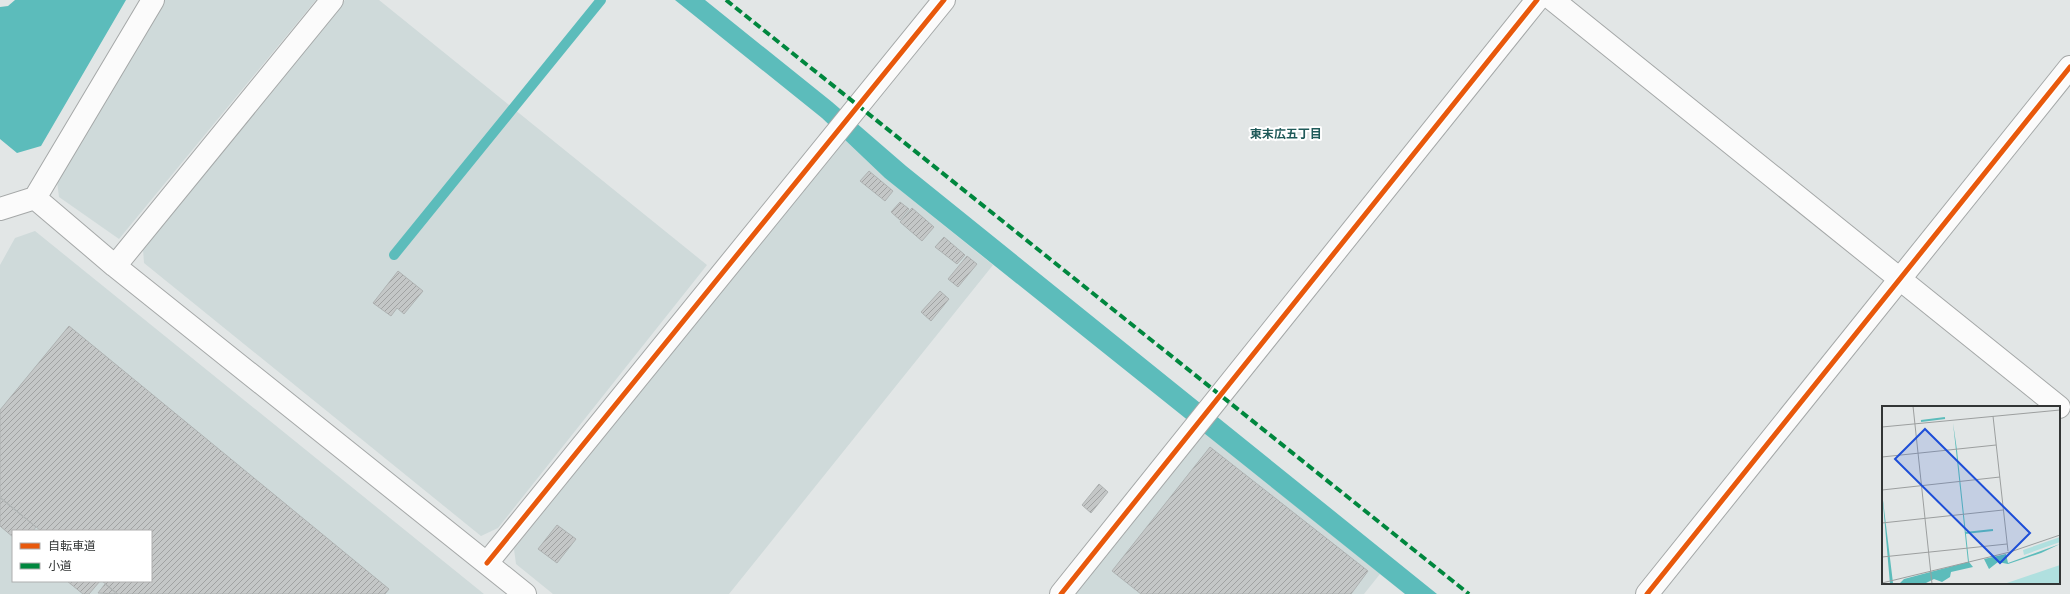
<svg xmlns="http://www.w3.org/2000/svg" width="2070" height="594" viewBox="0 0 2070 594" font-family="'Exo 2','Noto Sans JP',sans-serif">
  <defs>
    <pattern id="building-hatch" width="6" height="6" patternUnits="userSpaceOnUse"><rect width="6" height="6" fill="#c4c7c7"/><path d="M-1 1l2-2M0 6l6-6M5 7l2-2" fill="none" stroke="#a0a2a2"/></pattern>
  </defs>
  <rect width="100%" height="100%" fill="#e2e6e6"/>
  <path fill="#cfdada" fill-rule="evenodd" d="M164,0H316L119,239L59,197L57,181Z
    M345,0H379L707,265L498,528L481,536L144,263L143,249Z
    M844,139L885,178L993,265L729,594H553L516,564L514,549Z
    M35,231L484,594H0V265L15,238ZM13,531H151V581H13Z
    M1203,432L1380,574L1364,594H1072Z"/>
  <path fill="#5cbcbb" d="M15,0H126L41,146L17,153L0,139V7L8,6Z
    M675,0H705L832,102L906,166L1437,594H1405L885,178L822,118Z"/>
  <g fill="none" stroke-linecap="round" stroke-linejoin="round">
    <path stroke="#5cbcbb" stroke-width="10" d="M394,255L601,0"/>
  </g>
  <path fill="url(#building-hatch)" stroke="#aeb2b2" d="M869,171L893,191L885,201L860,181Z
    M900,202L909,209L900,220L891,212Z
    M912,208L934,227L922,241L900,222Z
    M944,237L965,255L957,264L935,247Z
    M967,256L977,264L958,287L948,279Z
    M398,271L423,291L404,314L397,308L391,316L373,303Z
    M940,291L949,299L931,321L921,312Z
    M69,326L389,589L385,594H118L102,581H151V531H41L0,497V410Z
    M1210,447L1368,571L1351,594H1141L1112,571Z
    M1099,484L1108,492L1091,513L1082,505Z
    M0,498L36,527L33,531H13V537L0,526Z
    M557,525L576,539L557,563L538,549Z
    M67,581H100L89,594H83Z
    M105,584L117,594L98,593Z"/>
  <g fill="none" stroke-linecap="round" stroke-linejoin="round">
    <defs>
      <path id="minor" d="M1553,0L2059,407
        M35,198L115,266L525,594
        M0,209L35,198L153,0
        M115,266L332,0
        M487,563L944,0
        M1061,594L1537,0
        M1647,594L2070,67"/>
    </defs>
    <use href="#minor" stroke="#a5a8a8" stroke-width="24"/>
    <use href="#minor" stroke="#fbfbfb" stroke-width="22"/>
    <path stroke="#00873e" stroke-width="4" stroke-dasharray="8 4" stroke-linecap="butt" d="M726,0L1469,594"/>
    <defs>
      <path id="cycleway" d="M487,563L944,0
        M1061,594L1537,0
        M1647,594L2070,67"/>
    </defs>
    <use href="#cycleway" stroke="#fff" stroke-width="8"/>
    <use href="#cycleway" stroke="#e8590c" stroke-width="5"/>
  </g>
  <g text-anchor="middle" stroke-width="4" stroke-linejoin="round" paint-order="stroke">
    <g font-size="12" font-weight="bold" fill="#1f5a59" stroke="#fff">
      <text x="1286" y="138">東末広五丁目</text>
    </g>
  </g>
  <g transform="translate(1882 406)">
    <rect width="178" height="178" fill="#e2e6e6"/>
    <path d="M178,131V136L142,149L141,144ZM178,159V178H122Z" fill="#b0e0df"/>
    <path d="M71,17L75,44L87,156L91,161L69,166L68,171L60,176L52,173L42,178H17L22,173L86,156ZM0,86L11,177L9,178H8ZM178,138L159,147L126,158L116,156L107,163L102,153L124,148L126,157Z" fill="#5cbcbb"/>
    <path fill="none" stroke="#5cbcbb" stroke-width="2" d="M39,15L63,12M83,127L111,124"/>
    <path fill="none" stroke="#9c9f9f" stroke-width="1" d="M31,0L50,178M111,10L126,145M0,21L178,4M0,51L114,39M0,84L118,71M0,117L121,104M0,151L125,138M0,177L128,146L178,129"/>
    <path fill="#1d4ed8" fill-opacity="0.15" stroke="#1d4ed8" stroke-width="2" d="M43,23L148,127L118,157L13,53Z"/>
    <rect width="178" height="178" fill="none" stroke="#323535" stroke-width="2"/>
  </g>
  <rect x="12" y="530" width="140" height="52" fill="#ffffff" stroke="#adaeae"/>
  <rect x="20" y="543" width="20" height="6" fill="#e8590c" stroke="#adaeae"/>
  <text x="48" y="550" font-size="12" fill="#323535">自転車道</text>
  <rect x="20" y="563" width="20" height="6" fill="#00873e" stroke="#adaeae"/>
  <text x="48" y="570" font-size="12" fill="#323535">小道</text>
</svg>
